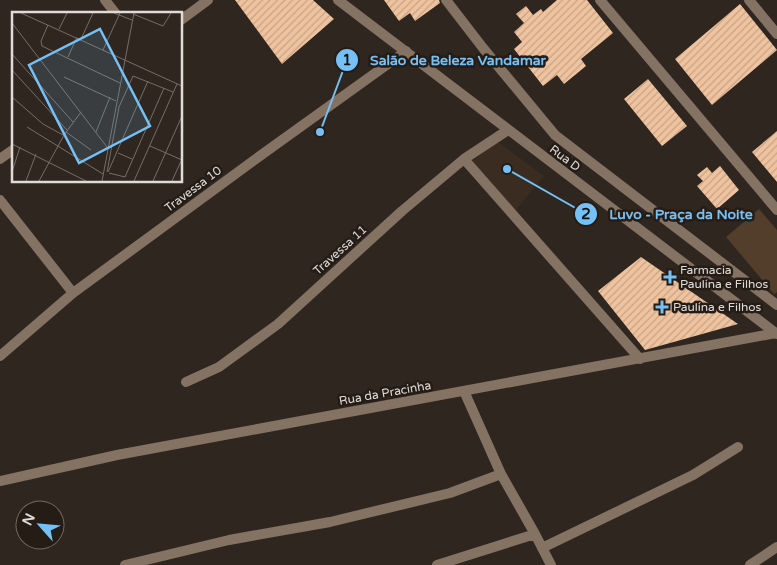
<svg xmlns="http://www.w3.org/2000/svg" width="777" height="565" viewBox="0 0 777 565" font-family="'Varela Round',sans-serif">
  <defs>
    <pattern id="building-hatch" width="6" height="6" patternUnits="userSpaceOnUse" patternTransform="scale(1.25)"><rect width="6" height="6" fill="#f0c39f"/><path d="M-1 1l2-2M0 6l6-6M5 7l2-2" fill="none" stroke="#c5a387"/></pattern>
  </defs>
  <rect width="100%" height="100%" fill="#2f261f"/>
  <path fill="#3a2c20" d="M497,141L544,176L515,211L473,161Z"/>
  <path fill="#533d2b" d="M759,209L777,230V292L774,294L726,237Z"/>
  <path fill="url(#building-hatch)" d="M235,0H313L334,19L282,64Z
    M384,0H439L440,3L415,21L410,13L399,21Z
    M557,0H587L613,33L581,59L586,66L564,84L557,75L543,86L514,49L522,42L514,32L524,23L516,14L526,6L533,15L541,9L543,12Z
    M740,4L777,50L712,105L675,59Z
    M648,79L687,126L662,146L624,99Z
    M777,131V182L752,152Z
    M720,166L739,190L717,209L697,186L703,181L697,175L707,167L712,173Z
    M641,257L670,277L738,324L645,350L598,291Z"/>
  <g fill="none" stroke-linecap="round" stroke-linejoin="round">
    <path stroke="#847263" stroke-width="10" d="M105,0L116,14
      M446,0L483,48L555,135L777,305
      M600,0L777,210
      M749,0L777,34
      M464,159L640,359
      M0,200L73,293
      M0,356L73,293L253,161L406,51
      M186,382L219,367L278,324L402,211L464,159L508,130
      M464,391L501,474L535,534L551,565
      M0,481L117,455L776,333
      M542,548L693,475L738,447
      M125,565L229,540L330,522L450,493L501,474
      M437,565L535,534
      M750,565L777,547"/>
    <path stroke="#847263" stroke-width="10" d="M338,0L777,334
      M181,20L208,0
      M0,159L14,149"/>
  </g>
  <g fill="#75c0f6" stroke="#251c15" stroke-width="2">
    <path d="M667.5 269.5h5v5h5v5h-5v5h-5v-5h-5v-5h5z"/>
    <path d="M659.5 299.5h5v5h5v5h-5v5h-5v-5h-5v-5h5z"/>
  </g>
  <g text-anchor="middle" stroke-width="5" stroke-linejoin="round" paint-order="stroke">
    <g font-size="12" fill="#e1dbd6" stroke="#251c15">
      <text transform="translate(565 158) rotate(37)" y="4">Rua D</text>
      <text transform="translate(193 189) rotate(-37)" y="4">Travessa 10</text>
      <text transform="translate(340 250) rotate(-42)" y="4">Travessa 11</text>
      <text transform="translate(385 393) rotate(-10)" y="4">Rua da Pracinha</text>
    </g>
    <g font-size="12" fill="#e1dbd6" stroke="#251c15" text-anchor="start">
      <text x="680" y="274">Farmacia<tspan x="680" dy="14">Paulina e Filhos</tspan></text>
      <text x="673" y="311">Paulina e Filhos</text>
    </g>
  </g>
  <g transform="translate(12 12)">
    <rect width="170" height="170" fill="#2f261f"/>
    <path fill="none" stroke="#766e68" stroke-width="1" d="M9,1L170,74M102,1L120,8M121,2L151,14L159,1M0,11L95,135M36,13L29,29L30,34L108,71M47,17L55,1M69,27L81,1M91,38L108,1M0,42L61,110M56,45L65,25M0,58L55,118M52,65L104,89M0,85L31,112L51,123M15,115L91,162M54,120L79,138M84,120L98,85M0,132L74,169M138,134L170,148M106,141L120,147M0,160L8,135M95,160L107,95L121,64L161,80M96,160L136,69M97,161L113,165L152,76M14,169L24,142M27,169L52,123L69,100M90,169L122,1M122,169L165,72M141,169L170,104M160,169L170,147"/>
    <path fill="#75c0f6" fill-opacity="0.15" stroke="#75c0f6" stroke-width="2.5" d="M88,17L138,114L67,151L17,53Z"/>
    <rect width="170" height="170" fill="none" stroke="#e1dbd6" stroke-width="2.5"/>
  </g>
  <path fill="none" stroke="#75c0f6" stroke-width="2" d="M320 132L347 60M507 169L586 214"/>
  <g fill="#75c0f6" stroke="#251c15" stroke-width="2">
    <circle cx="320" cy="132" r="5"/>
    <circle cx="507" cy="169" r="5"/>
    <circle cx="347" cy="60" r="12"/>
    <circle cx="586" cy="214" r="12"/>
  </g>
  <g font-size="15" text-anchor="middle" font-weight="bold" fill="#111">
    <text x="347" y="65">1</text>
    <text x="586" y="219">2</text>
  </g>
  <g font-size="14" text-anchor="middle" font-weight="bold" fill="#75c0f6" stroke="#251c15" stroke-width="5" stroke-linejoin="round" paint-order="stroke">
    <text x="458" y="65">Salão de Beleza Vandamar</text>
    <text x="681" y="219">Luvo - Praça da Noite</text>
  </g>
  <g transform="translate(40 525) rotate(297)"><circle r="24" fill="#251c15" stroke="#706862"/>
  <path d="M0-4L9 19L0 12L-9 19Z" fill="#75c0f6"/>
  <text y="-8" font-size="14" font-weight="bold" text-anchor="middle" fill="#e1dbd6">N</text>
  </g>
</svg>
